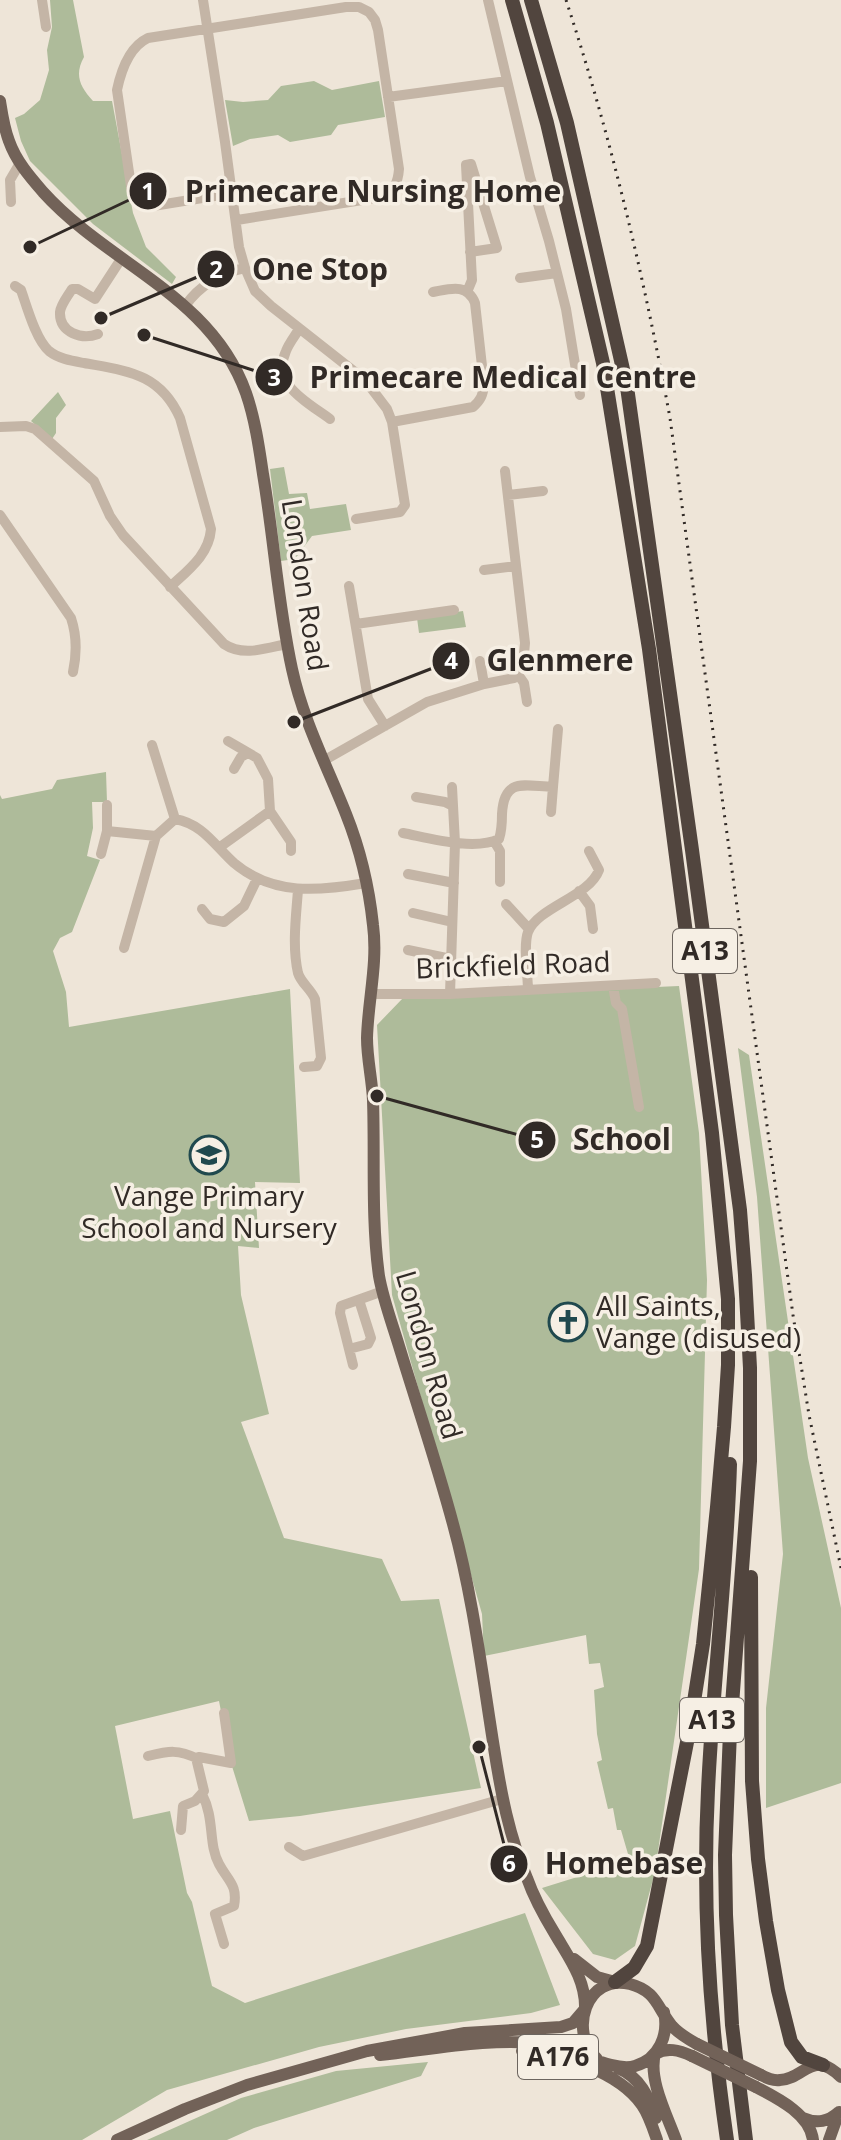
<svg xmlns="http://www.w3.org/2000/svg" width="841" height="2140" viewBox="0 0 841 2140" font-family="'Open Sans',sans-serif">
  <rect width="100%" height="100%" fill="#eee5d8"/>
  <path fill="#aebb9a" d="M50,0H73L84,57C74,75 80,87 93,101H112L133,213L146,247L176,277L172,284L93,224L30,161L21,141L15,118L24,114L40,100L49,70L47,50L52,27Z
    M314,81L332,90L379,81L385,117L338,125L331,135L290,142L278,135L250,139L233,146L225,100L243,102L268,100L281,86Z
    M564,369L566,383L534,387L532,373Z
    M58,392L66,405L56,418V433L52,439L31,421Z
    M284,467L289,494L307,493L310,509L346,504L351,530L312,536L295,559L281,561L270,469Z
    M463,611L466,627L419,633L417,618Z
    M106,772L107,802H92L93,828L87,856L100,860L72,932L60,938L53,951L66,992L69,1027L290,989L300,1183L255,1182L259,1248L238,1246L241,1295L269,1414L241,1422L284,1538L382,1559L401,1601L439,1599L481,1788L300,1816L249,1821L231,1763L219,1701L115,1726L133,1819L170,1811L187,1893L192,1902L212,1986L245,2003L525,1913L560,2005L531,2013L406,2029L319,2047L167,2090L82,2140H0V795L2,799L52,789L57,780Z
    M679,986L699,1133L707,1280L699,1569L655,1872L635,1946L615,1960L593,1954L542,1888L635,1859L628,1854L621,1830H617L613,1808L608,1809L597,1762L602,1760L597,1734L594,1690L604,1687L600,1663L589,1664L586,1635L484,1656L482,1614L392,1295L377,1025L403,998Z
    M738,1048L749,1055L808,1458L841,1608V1783L766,1808V1708L783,1554L757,1197Z
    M428,2062L421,2076L254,2128L227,2140H147L241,2098L336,2071Z"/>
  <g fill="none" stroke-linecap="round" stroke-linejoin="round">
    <path stroke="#c4b5a6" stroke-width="10" d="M42,0L46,27
      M488,0L530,177L549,241L566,309L580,395
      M388,97L507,81
      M233,193L153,206L144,205L132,193L117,90C121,71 129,47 148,38L346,7H359L369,12L375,20L378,30L399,169C398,183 394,191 381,197L237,220
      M11,202L10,180L20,163
      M245,268L255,291L271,306L365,380L387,409L392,422L405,505L400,512L356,519
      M520,278L557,273
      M15,286L21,290C27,307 36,340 49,351C59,359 73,361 84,363C127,371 160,373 180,418L211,529C209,555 188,570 170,587
      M467,292L472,280L466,165L471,164L497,248L470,252
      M185,306C200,285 220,273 245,268L239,247L225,142L203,0
      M299,329C295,336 289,343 286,351C271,385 307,402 330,419
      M98,334C82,340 59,333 60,312C61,304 68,296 72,289H78L95,299L121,259
      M392,422L473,407C481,400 483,395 484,384L475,303C467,283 450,289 433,292
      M0,427L26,426L35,429L94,481L110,516L123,535L224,644C243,657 267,648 287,644
      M508,495L543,491
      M0,515L71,618C77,636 77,653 73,672
      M484,570L516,566
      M349,586L368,699L385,726
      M356,624L454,610
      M480,661L484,684
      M517,673L524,683L527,702
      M152,745L175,819C203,824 215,846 234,863C273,896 319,891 366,883
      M323,761L427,702L484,684L514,678L523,664L525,643L505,471
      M234,769L241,757L248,753
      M553,787L558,729
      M416,797L445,802L453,806
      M270,811L291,842V851
      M107,831L156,836
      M403,833C429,838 474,851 499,839C502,830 502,823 502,814C504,777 524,786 553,787L551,812
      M494,841L500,851V882
      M220,847L270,811L268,779L257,758L228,741
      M101,854L107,831V805
      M408,874L454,883
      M298,890C296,917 292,946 298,973C301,983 311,989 315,999L321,1058L317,1066L304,1067
      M579,891L590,906L593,929
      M506,904L529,929
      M202,909L210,919L224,922L244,906L257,879
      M413,913L452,922
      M124,948L156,836L175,819
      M408,950L451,959
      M613,986L616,1003L622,1009L639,1107
      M528,990C528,976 523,945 528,932C538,907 589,897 599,870L589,851
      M372,994H450L656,983
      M450,994L455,843L452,787
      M349,1349L368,1344L371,1338L359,1300
      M353,1365L340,1313L341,1306L383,1291
      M148,1756C169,1751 178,1749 198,1759
      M202,1794C215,1819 208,1844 219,1864C228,1881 238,1885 234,1906L215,1914L224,1944
      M181,1830L183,1806L195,1801L204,1791L197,1762L199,1757L231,1763L224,1713
      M289,1847L303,1856L502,1799"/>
    <path stroke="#726258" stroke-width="12" d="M0,101C2,114 4,128 9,141C16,161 30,177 43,192C109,265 211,295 246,393C255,419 259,447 263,474C274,539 278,605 292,669C303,720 327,766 346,814C360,849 369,887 373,925C378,963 368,1000 367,1038C367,1059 372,1079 373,1100C375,1158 371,1218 379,1276C383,1299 392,1323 399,1346C417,1405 437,1464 453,1524C473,1597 482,1673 494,1748C501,1793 509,1836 527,1878C534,1898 544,1916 555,1934C569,1958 586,1980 585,2009
      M574,1959L597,1977L615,1982
      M522,2051C561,2053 619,2072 642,2105C649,2115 653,2128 657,2140
      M655,2054C648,2079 667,2115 676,2140
      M655,2054C667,2047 679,2050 692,2056
      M380,2055C434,2049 492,2037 546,2044C572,2048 614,2073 635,2066C659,2059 669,2035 664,2012
      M597,2059C568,2032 586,1973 630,1984C657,1991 657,2008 672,2026C679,2034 688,2039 697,2044
      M618,2068C641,2078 648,2096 656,2118
      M761,2075C767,2078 773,2081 780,2080C805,2079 812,2048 841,2077
      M756,2087C777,2098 810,2114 813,2140
      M803,2118C817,2124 828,2122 839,2112
      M117,2140L185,2109L247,2085L367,2051L465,2033L561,2027L573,2023L585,2009
      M829,2140L839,2112"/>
    <path stroke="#51453e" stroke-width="14" d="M512,0L547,123L603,363L649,649L712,1133L728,1299V1365L724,1427L717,1507L703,1644L690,1727L647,1946L634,1968L615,1982
      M531,0L567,123L627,387L692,850L740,1210L745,1275L750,1368V1461L730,1732L725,1855L726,1915L732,2025L746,2140
      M751,1577L752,1781L758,1859L766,1921L778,1990L791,2042L802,2057L823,2065
      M727,2140C710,2024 702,1907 708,1790C713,1681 727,1573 730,1464"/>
    <path stroke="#312a26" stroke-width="3" stroke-dasharray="2 6" stroke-linecap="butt" d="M566,0C611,137 644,277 670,418L793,1315L809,1415L841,1568"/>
    <path stroke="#726258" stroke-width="12" d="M697,2044L761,2075
      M692,2056L756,2087"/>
  </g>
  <defs>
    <symbol id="school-ring" viewBox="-11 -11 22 22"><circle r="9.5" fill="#f6efe4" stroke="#20494e" stroke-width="1.5"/><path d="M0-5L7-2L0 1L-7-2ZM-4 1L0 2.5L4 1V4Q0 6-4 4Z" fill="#20494e"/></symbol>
    <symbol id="church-ring" viewBox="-11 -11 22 22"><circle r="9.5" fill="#f6efe4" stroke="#20494e" stroke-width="1.5"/><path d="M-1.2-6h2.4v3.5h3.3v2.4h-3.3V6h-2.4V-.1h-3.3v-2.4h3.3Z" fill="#20494e"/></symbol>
  </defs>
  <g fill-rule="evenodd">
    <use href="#school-ring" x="187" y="1133" width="44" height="44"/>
    <use href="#church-ring" x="546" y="1300" width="44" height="44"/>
  </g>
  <g text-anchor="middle" stroke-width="7" stroke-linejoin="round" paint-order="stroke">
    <g fill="#f6efe4" stroke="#6c655f" stroke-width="2">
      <rect x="673" y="929" width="64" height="44" rx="6"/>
      <rect x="680" y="1698" width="64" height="44" rx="6"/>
      <rect x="518" y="2035" width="80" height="44" rx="6"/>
    </g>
    <g font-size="26" font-weight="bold" fill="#312a26">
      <text x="705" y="960">A13</text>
      <text x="712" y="1729">A13</text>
      <text x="558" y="2066">A176</text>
    </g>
    <g font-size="28" fill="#312a26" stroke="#f6efe4">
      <text transform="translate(305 585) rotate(81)" y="10">London Road</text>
      <text transform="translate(513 965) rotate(-2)" y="10">Brickfield Road</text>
      <text transform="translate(429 1355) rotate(74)" y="10">London Road</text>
    </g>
    <g font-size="28" fill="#312a26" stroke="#f6efe4">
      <text x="209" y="1206">Vange Primary<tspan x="209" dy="32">School and Nursery</tspan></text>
      <text x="596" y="1316" text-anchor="start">All Saints,<tspan x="596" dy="32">Vange (disused)</tspan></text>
    </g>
  </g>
  <path fill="none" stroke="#312a26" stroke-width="3" d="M30 247L148 191M101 318L216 269M144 335L274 377M294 722L451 661M377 1096L537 1140M479 1747L509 1864"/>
  <g fill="#312a26" stroke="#f6efe4" stroke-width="3">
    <circle cx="30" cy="247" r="8"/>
    <circle cx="101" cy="318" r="8"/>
    <circle cx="144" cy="335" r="8"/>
    <circle cx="294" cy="722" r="8"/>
    <circle cx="377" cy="1096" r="8"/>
    <circle cx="479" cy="1747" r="8"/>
    <circle cx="148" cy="191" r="20"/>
    <circle cx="216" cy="269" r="20"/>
    <circle cx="274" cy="377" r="20"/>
    <circle cx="451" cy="661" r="20"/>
    <circle cx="537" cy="1140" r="20"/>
    <circle cx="509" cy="1864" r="20"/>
  </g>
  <g font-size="24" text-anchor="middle" font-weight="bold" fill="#fff">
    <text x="148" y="200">1</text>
    <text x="216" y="278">2</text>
    <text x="274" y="386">3</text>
    <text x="451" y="669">4</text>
    <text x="537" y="1148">5</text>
    <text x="509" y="1872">6</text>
  </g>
  <g font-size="30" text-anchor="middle" font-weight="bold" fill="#312a26" stroke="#f6efe4" stroke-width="7" stroke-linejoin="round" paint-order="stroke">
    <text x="373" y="202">Primecare Nursing Home</text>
    <text x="320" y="280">One Stop</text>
    <text x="503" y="388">Primecare Medical Centre</text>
    <text x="560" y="671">Glenmere</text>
    <text x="622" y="1150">School</text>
    <text x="624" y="1874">Homebase</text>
  </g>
</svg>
